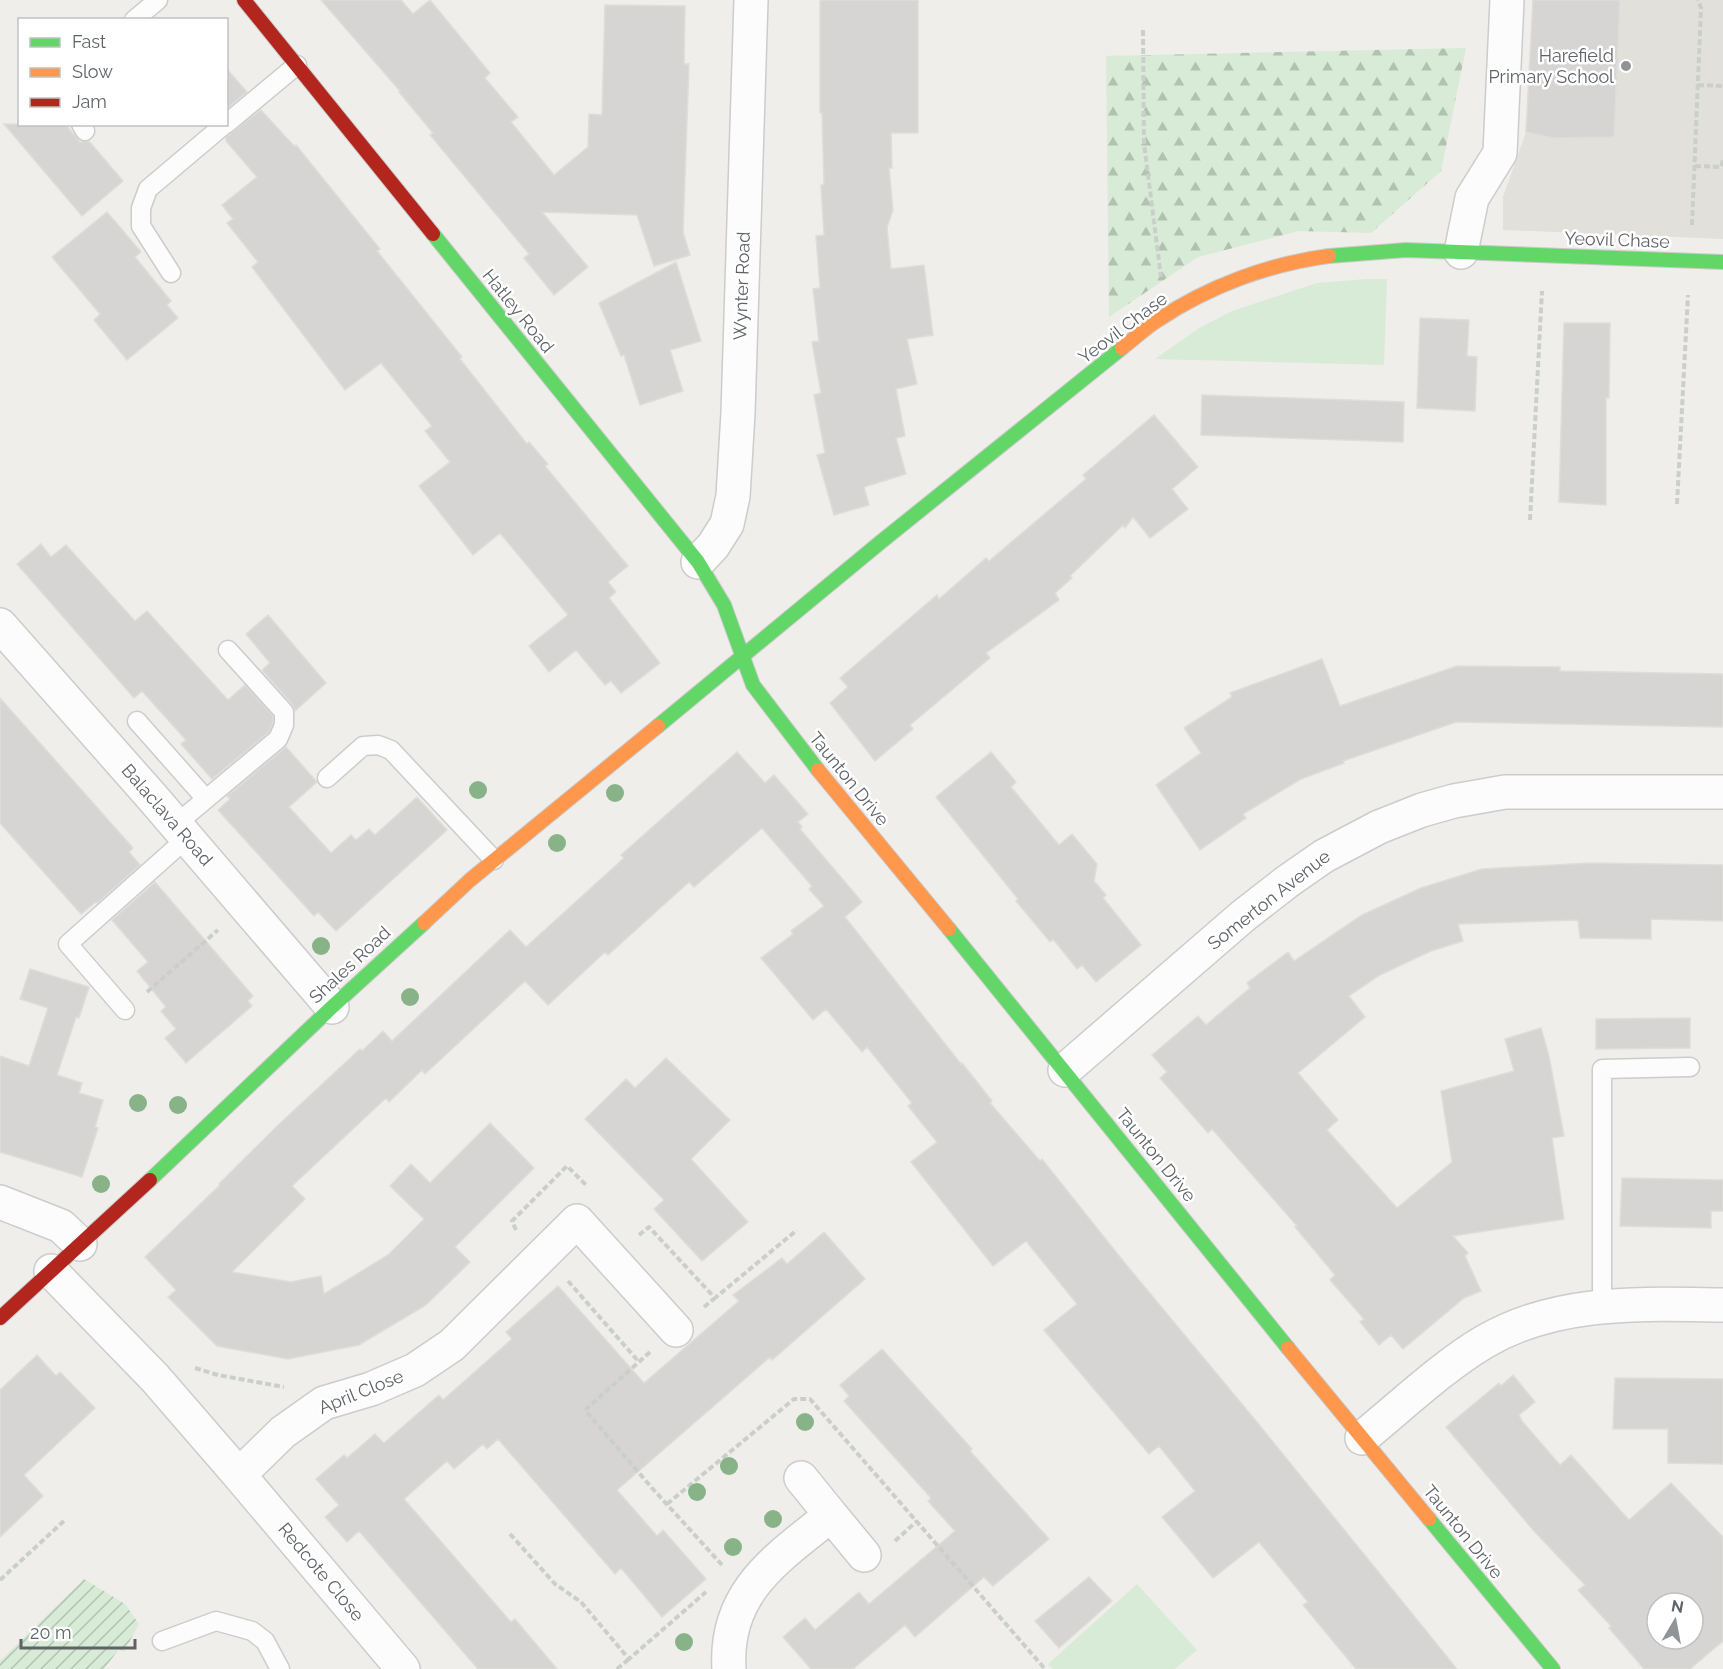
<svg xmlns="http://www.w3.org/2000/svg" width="1723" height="1669" viewBox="0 0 1723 1669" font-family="Raleway,sans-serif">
  <defs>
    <pattern id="forest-firs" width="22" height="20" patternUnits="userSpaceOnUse" patternTransform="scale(1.5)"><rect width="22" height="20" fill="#d8ebd6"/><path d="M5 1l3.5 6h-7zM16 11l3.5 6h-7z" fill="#b2c2b1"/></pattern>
    <pattern id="garden-furrows" width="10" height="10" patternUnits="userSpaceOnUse" patternTransform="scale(1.5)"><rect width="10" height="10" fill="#d8ebd6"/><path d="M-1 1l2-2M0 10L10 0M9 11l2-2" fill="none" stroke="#b2c2b1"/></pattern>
  </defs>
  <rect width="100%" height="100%" fill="#efeeea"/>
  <path fill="#e2e0da" d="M1533,0H1723V239L1503,230V197L1526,132Z"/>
  <path fill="url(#forest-firs)" d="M1466,48L1441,171L1371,233L1299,231L1198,257L1109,317L1106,56Z"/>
  <path fill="#d8ebd6" d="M1367,279H1387L1384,365L1155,359L1199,328L1232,311L1317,283Z
    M1137,1584L1197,1650L1175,1669H1053L1048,1664Z"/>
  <path fill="url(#garden-furrows)" d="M84,1579L125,1604L139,1624L124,1652L119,1649L104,1669H0V1661Z"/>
  <path fill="#d6d5d3" stroke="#deddd9" stroke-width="1.5" fill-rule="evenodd" d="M321,0H401L413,14L430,0L490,73L485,78L518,117L511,122L554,175L588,147L589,114L602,115L605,5L685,6L684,64H689L683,232L690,255L654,266L637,215L542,212L588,267L554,295L524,258L529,254L430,135L433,133L399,92L400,91Z
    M820,0H918V133H891L892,168H889L893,210L887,227L891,269L924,265L933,335L907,339L917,384L896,389L905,436L896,438L906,474L864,487L869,505L834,515L817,455L825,453L814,395L821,393L812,342L819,341L813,289L820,288L816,236L824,235L821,185H824L822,113H820Z
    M1533,0H1620L1614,137L1553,138L1526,132Z
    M226,68L247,92L226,109Z
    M261,110L294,146L296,145L380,249L377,251L462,357L460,359L527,444L529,442L548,464L545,466L628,566L608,582L616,592L609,598L660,663L621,693L611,681L605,685L576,650L549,672L529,646L568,615L500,533L473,555L419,486L450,462L425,431L432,426L381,363L345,390L252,267L258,262L227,223L233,219L222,205L257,177L226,141V137Z
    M4,124L66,125L80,142L89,141L123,181L82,216Z
    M107,212L141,252L135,257L171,301L167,305L178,318L127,360L94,320L100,314L52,257Z
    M676,262L701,341L670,350L683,391L640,405L624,355L621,356L599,303Z
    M1420,318L1469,320L1467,356L1477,357L1475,411L1417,408Z
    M1564,323H1610L1609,398H1606V505L1559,502Z
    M1202,395L1404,402L1403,442L1201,435Z
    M1154,415L1198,467L1172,489L1188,509L1150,538L1133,517L1125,528L1123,525L1070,576L1072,578L1055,593L1059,600L986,653L990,658L910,725L913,729L875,761L830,703L848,687L840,678L937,595L939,599L986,558L989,561L1086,479L1083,475Z
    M41,544L51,557L66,545L135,621L147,611L228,700L245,685L273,716V723L269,732L212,779L181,744L186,740L142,691L134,698L17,564Z
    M268,615L326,683L295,711L292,704L262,670L270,663L246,634Z
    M1322,659L1340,706L1457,666L1560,667V671L1723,674V727L1456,722L1343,761L1344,763L1301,779L1243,814L1246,818L1200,850L1156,785L1201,753L1184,728L1232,697L1230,693Z
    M0,698L133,848L129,852L140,865L97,903L96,902L81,914L0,823Z
    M286,747L317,782L289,807L331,853L351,835L356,840L369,829L375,835L417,797L447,830L336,931L318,912L314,916L218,810L230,799L227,796Z
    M737,752L765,783L774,775L808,814L798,822L802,827L800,829L862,902L845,917L961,1064L962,1063L992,1101L990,1103L1040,1161L1042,1159L1124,1262L1261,1427L1457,1669H1356L1303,1605L1308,1602L1259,1542L1213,1578L1162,1517L1195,1491L1159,1446L1149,1454L1044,1330L1077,1304L1026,1241L993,1266L911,1162L937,1142L908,1106L912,1103L867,1047L862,1052L826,1009L813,1020L761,958L793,934L791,931L824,906L809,889L812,886L762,828L694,887L689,882L608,955L605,952L548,1005L525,981L425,1074L422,1070L389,1102L386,1098L292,1186L305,1199L232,1272L291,1282L321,1276L324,1294L388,1255L424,1219L390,1186L411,1164L430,1183L490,1123L534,1168L455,1247L470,1262L426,1305L359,1345L288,1359L217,1346L168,1297L176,1290L145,1257L220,1185L219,1184L276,1127L360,1049L362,1051L383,1031L392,1041L510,930L526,947L624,858L621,855Z
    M991,752L1016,782L1011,787L1059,845L1072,834L1097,864L1094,881L1106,895L1103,898L1141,945L1096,982L1082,965L1077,969L1053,939L1050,942L1016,901L1018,899L936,797Z
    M1590,863L1723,865V921L1651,919V939L1580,938L1578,920L1458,924L1463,941L1431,951L1380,975L1349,996L1365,1017L1298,1073L1338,1120L1327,1130L1397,1208L1452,1162L1441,1091L1514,1071L1505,1039L1541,1028L1549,1056L1564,1136L1552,1138L1564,1219L1453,1236L1468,1253L1465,1256L1481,1291L1464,1298L1403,1349L1391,1335L1379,1345L1360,1322L1364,1319L1330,1280L1335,1275L1295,1227L1297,1226L1212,1129L1208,1133L1160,1078L1167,1072L1152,1055L1198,1016L1206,1025L1250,988L1247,983L1288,952L1294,961L1362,915L1421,888L1482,869Z
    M155,882L253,996L248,1001L252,1006L186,1063L165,1038L176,1029L161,1011L166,1007L137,971L148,962L112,920Z
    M30,969L89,987L79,1018L76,1017L57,1075L82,1083L79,1093L103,1100L95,1127L98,1128L82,1177L0,1152V1056L29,1066L48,1008L20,999Z
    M1690,1018V1048L1596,1049V1019Z
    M666,1058L730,1120L691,1159L748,1222L702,1261L654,1209L664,1200L585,1119L626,1079L635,1088Z
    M1622,1178L1723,1180V1211H1711V1228L1620,1226Z
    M824,1232L865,1279L772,1360L770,1357L617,1490L657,1536L663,1530L706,1579L662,1617L621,1568L615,1574L498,1439L487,1449L483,1444L454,1469L447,1461L404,1499L511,1622L515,1619L557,1669H478L359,1531L347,1542L325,1517L339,1505L316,1479L344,1455L347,1458L375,1434L384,1443L439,1395L443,1400L512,1339L506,1332L558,1286L644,1383L739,1301L733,1295L782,1258L787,1264Z
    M882,1349L972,1449L970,1451L1049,1539L993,1586L984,1577L915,1637L905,1625L853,1669H811L783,1637L805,1618L815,1630L859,1592L869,1604L955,1531L928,1501L931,1498L844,1401L849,1396L840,1385Z
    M37,1355L56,1376L60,1372L95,1408L24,1475L43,1496L0,1537V1390Z
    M1513,1375L1535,1402L1519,1415L1522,1421L1560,1465L1571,1455L1629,1520L1671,1483L1723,1537V1641L1690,1669H1644L1609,1628L1611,1626L1578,1590L1585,1585L1533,1530L1446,1427L1499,1383L1501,1386ZM1657,1603H1693V1639H1657Z
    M1615,1378L1723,1379V1464L1668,1463V1429H1613Z
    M1089,1577L1112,1601L1059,1648L1035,1621Z"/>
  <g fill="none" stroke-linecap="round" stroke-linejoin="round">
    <defs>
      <path id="lane" d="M134,20L158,0
        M81,124L85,131
        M226,124L297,65
        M171,273L141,226V208L148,189L225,124
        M137,721L206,799
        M327,778L363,746L378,745L391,750L494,860
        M175,825L278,739L284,725V712L228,650
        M125,1010L68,944L187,838
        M1602,1306V1069L1690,1067
        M162,1641L216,1621L252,1631L265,1641L280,1669"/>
      <path id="street" d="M1461,252L1472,198L1500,153L1507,0
        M698,562L713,546L727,524L733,496L738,413L751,0
        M0,625L152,797L332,1007
        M1065,1070L1243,916L1288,881L1324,856L1379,827L1422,810L1454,801L1505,792H1723
        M0,1202L61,1226L80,1244
        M51,1271L155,1378L239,1475L283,1432L324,1403L371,1389L415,1370L452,1345L577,1221L676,1330
        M1362,1438C1400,1407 1442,1367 1484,1342C1557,1299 1641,1304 1723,1305
        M239,1475L403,1669
        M831,1515L864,1555
        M729,1669C724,1591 778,1558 831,1515L801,1478"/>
      <path id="fast" d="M433,234L698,562L724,605L753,685L818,770
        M1329,256L1406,250L1723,262
        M658,726L882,541L1122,348
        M949,929L1288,1348
        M150,1180L332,1007L424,923
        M1429,1519L1553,1669"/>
      <path id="slow" d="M1122,348C1134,339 1145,328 1158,320C1209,286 1269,264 1329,256
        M818,770L949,929
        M424,923L470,880L658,726
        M1288,1348L1429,1519"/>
      <path id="jam" d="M244,0L433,234
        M0,1318L150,1180"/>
    </defs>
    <use href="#lane" stroke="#cbcccc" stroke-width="21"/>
    <use href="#street" stroke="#cbcccc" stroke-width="36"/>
    <use href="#fast" stroke="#cacacb" stroke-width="16"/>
    <use href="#slow" stroke="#cacacb" stroke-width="16"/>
    <use href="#jam" stroke="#cacacb" stroke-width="16"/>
    <path stroke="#cacfcc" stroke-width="4" stroke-dasharray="6 3" stroke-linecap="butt" d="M1143,30L1144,143L1161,277
      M1698,85L1723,86
      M1695,166L1721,167L1723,160
      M1692,225L1701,8L1698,0
      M1677,504L1688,295
      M1530,520L1542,291
      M147,992L218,930
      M516,1230L512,1221L567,1166L587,1186
      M639,1235L649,1227L715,1298L797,1230
      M568,1281L639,1362
      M704,1307L715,1298
      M650,1352L585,1410L652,1488L723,1566
      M195,1368L218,1375L284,1387
      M667,1504L794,1399H810L1045,1669
      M510,1534L555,1584L581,1602L629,1659L706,1592
      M895,1541L917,1521
      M0,1580L65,1520
      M617,1669L629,1659"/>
    <use href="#lane" stroke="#fdfcfc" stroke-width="18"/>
    <use href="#street" stroke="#fdfcfc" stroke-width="33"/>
    <use href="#fast" stroke="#63d668" stroke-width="14"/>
    <use href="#slow" stroke="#ff974d" stroke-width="14"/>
    <use href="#jam" stroke="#b3261e" stroke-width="14"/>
  </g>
  <g fill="#88b388">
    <circle cx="478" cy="790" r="9"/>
    <circle cx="615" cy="793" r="9"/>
    <circle cx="557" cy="843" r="9"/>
    <circle cx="321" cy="946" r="9"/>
    <circle cx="410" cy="997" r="9"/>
    <circle cx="138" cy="1103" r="9"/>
    <circle cx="178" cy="1105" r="9"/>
    <circle cx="101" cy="1184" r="9"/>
    <circle cx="805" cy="1422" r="9"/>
    <circle cx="729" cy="1466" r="9"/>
    <circle cx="697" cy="1492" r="9"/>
    <circle cx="773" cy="1519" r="9"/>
    <circle cx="733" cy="1547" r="9"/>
    <circle cx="684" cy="1642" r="9"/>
  </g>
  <circle fill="#919496" stroke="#fff" stroke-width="2" cx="1626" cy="66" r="6"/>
  <g text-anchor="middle" stroke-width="5" stroke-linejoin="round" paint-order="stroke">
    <g font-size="18" fill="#5f6368" stroke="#fff" text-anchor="end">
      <text x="1614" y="62">Harefield<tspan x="1614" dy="21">Primary School</tspan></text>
    </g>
    <g font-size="18" fill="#5f6368" stroke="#fff">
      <text transform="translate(1617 240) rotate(2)" y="6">Yeovil Chase</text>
      <text transform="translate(742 286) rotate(-88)" y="6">Wynter Road</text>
      <text transform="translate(518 311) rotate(51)" y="6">Hatley Road</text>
      <text transform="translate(1123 328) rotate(-37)" y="6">Yeovil Chase</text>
      <text transform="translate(849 779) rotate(51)" y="6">Taunton Drive</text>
      <text transform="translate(167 815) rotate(49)" y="6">Balaclava Road</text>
      <text transform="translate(1269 900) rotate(-38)" y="6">Somerton Avenue</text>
      <text transform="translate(350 965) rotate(-43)" y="6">Shales Road</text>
      <text transform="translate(1156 1155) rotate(51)" y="6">Taunton Drive</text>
      <text transform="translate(361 1392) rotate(-22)" y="6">April Close</text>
      <text transform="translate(1463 1532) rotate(51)" y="6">Taunton Drive</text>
      <text transform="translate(321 1572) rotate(50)" y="6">Redcote Close</text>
    </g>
  </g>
  <rect x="18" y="18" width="210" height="108" fill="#ffffff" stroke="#bfc1c3" stroke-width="1.5"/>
  <rect x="30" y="38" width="30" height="9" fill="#63d668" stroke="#bfc1c3" stroke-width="1.5"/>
  <text x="72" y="48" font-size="18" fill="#5f6368">Fast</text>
  <rect x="30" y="68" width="30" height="9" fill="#ff974d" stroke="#bfc1c3" stroke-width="1.5"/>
  <text x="72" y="78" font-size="18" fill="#5f6368">Slow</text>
  <rect x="30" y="98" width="30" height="9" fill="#b3261e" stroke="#bfc1c3" stroke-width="1.5"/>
  <text x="72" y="108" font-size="18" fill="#5f6368">Jam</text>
  <g transform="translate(1675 1621) rotate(10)"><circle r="28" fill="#ffffff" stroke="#bfc1c3" stroke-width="1.5"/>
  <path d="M0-4.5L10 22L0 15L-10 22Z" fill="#919496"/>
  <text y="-9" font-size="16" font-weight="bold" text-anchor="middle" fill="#5f6368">N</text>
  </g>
  <path d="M21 1639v9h114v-9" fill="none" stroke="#5f6368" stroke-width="3"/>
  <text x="30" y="1639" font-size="18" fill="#5f6368" stroke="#ffffff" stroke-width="4.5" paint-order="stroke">20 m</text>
</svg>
